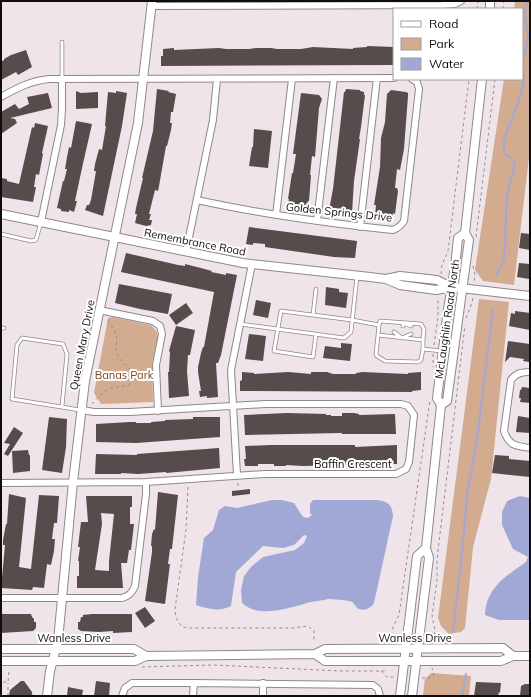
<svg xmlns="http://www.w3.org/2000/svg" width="531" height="697" viewBox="0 0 531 697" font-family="Mulish,sans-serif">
  <rect width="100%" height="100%" fill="#eee4e9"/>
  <path fill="#d3ab8f" d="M515,1H530V149L514,285L483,281L475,270L504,79H522V9H514Z
    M479,299L509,302L491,479L473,547L465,628L461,632L449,634L441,626L438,618Z
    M112,317L151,325L157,332L158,337L152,363L153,402L101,404L94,393L108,318Z
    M431,673L471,676L469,696H423L425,679Z"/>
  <path fill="#a1a8d6" d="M520,496L530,498V620H499L485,615C486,588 506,576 526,562L528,557L513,549L502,525V512L507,501Z
    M272,500H282L294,503L303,517L308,518L312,515L310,513V504L313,500H378C389,502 392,505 393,516L374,603C371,608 365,611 359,609C356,608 355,604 352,602C348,600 332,599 328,599C320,601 311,601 304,604C285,609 258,618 242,603L241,590L244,576L251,567L263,557L295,550L304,543L307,536L304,535L294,545L283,548L263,546L236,572L231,606C220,612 208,609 196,605L198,577L204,538L213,530L219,510L225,506L237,508Z"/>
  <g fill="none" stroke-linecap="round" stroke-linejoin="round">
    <path stroke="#a1a8d6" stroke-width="2" d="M522,62C525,54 528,44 528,35C527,23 521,12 528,1
      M497,276V273L504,259L507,195L515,164L511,158L504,154V140L520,97L524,81L522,68
      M453,632L463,543L467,494L477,440L493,309
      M462,696L466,674"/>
  </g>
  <path fill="#564c4b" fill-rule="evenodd" d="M367,46L394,47V65L161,66V56H163V49L174,48V50L219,48L226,49H249L256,48H271L277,49H301L313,47L353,49V48L367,47Z
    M26,50L32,67L18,75L16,72L1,80V62L4,60V59L11,55Z
    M157,89L169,91L168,92L176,94L173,112H171L170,123H172L171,130L167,146H166L159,186L158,191L155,190L149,214H151L149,220H152L151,225L146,226L135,223L137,214H135L136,208L143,178H142L153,131Z
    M346,89L360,90V91L364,92V95H365L361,127L359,139H360L354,181L352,213L350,216H348L331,213L329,210L333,189L344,92H345Z
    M391,90L406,92L408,93V96L404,149L400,170L397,169L395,188H397L398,191L395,214L393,213L392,219L375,217L376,205H374L380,167L381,138L385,122L387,94Z
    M76,91L81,93L98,92V108L76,109Z
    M116,91L127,93L122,126L103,216L85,210L87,205H89L91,200L95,177L96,171H94L95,164L99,149L102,150L106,126H105L108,92L116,93Z
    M48,93L52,108L10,118L15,119L17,123L1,134V112L15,104L19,109L29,104L27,97Z
    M301,93L319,95L322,99L319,108L315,157L312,156L310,175H311L309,201H308L307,206L288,204L289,199H288L292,173H293L296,154H293Z
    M76,121L92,124L82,168L75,201H77L74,212L69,210V212L61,211V209L57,208L63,181H64L67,169H65L67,157L69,147L71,148Z
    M35,123L48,126L42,153L43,154L39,175L36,174L34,187H36L33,202L1,197V178L7,179V181L19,184L32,127L34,128Z
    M254,129L272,131L268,168L249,166L252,147H253Z
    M249,227L357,241L355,258L334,257L265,247V244L253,243V245L246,244Z
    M521,233L530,234V250L519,248Z
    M126,253L178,265L185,266V264L197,267L212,271L211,272L226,275V273L237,275L221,355L218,363H216L218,397L207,398V396L200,397L199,391H201L198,372V367L201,353L203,347H204L214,292L121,272Z
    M519,263L530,264L529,279L517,277Z
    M119,284L172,294L168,314L140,309L115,303Z
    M326,287L339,289V292L348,293L346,308L325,305Z
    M256,300L271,303L268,318L253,315Z
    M186,303L193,313L176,325L169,315Z
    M515,311L530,313V330L509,326L511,313L515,314Z
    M176,326L195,330L190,355H188L187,371L189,396L169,398L168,372H169L170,352L169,351Z
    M249,334L266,336L263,361L245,359Z
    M508,341L530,344L529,362L523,361L524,359L510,357L505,362Z
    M341,343L352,344L350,361L323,358L325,346L341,348Z
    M242,372L254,373V374L288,372L311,374V372H327L333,374H356V373L362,372L408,374V373L421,372V390L412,391V392L240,391V381L242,380Z
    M522,387L530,388V403L520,402L521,398H519L520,390H521Z
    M287,413L326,414V415H331V416H342V413H354L359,414V415L395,414L396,434H342V433L245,435L244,415Z
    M518,416L530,418V433L516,432Z
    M49,417L67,419L66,447L62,473L42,470Z
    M193,417H220V437L136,443L96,442V424L130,422H136V423H151V422L165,421V420L193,419Z
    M14,427L23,433L8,456L4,454L10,444L4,443Z
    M270,445H355V447L397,445V464H388V465L383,466H371V463H355V465L302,466L286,465V466H274V464H258V466H245L244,459H246L245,446Z
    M219,448L220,468L166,473V472L138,474L121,473V474H95L96,454L137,455V454Z
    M28,450L29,455H30V471L13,473L12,451Z
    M495,455L509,456V459L530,461V477L492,473Z
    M250,489V494L232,496V491Z
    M158,492L178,495L172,549H170L168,564H170L165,604L145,601L152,552V546H151L152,534L154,529L155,530Z
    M9,494L26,498L19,567L31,569L39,495L59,496L57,523H54L52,539H55L54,551L51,565L47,564L44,588L33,587L32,590L1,588L5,545H3V540L6,524H7Z
    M86,496H132V507H130V524H134L131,550H129L127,563H121L123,588H77V576H79V561H78L80,547H78L81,522H88ZM101,513L114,514L109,561V571L95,570L102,524Z
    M145,607L155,621L145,628L135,613Z
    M1,614H31L32,617L34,619V622H36V628L33,631L1,633Z
    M92,614H132V632L113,633V631L99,632L81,631L78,629V622H80L81,617H83V615Z
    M21,681H24L32,692V696H9L10,690Z
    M96,681L110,683L109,696H94Z
    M476,682L501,683L500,693L499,692L498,696H474Z
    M525,684H530V696H520L521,686Z
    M68,687L83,690L82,696H67Z"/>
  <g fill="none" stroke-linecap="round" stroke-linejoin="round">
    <defs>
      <path id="lane" d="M62,42V80
        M1,234L31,241L36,240L41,222
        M313,315L316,289
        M240,324L344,338L351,332L357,276
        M379,325L380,321L421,324L424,329L423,340
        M403,326V323L411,326
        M1,328H4
        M394,332L402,338L411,334
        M316,334L313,357L274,351L281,311L352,320L379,325L378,335L423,340V349L442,351
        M378,335L376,354L377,356L385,361L418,362L421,360L423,349
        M62,406L67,354L63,344L22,338L17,345L12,399L80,410"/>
      <path id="street" d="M152,6L442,5L455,4L461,1
        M1,97C17,88 30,81 49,79L394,78
        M197,200C261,214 327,223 393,230C398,228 401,226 404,221L419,89L417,82L412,79
        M276,215L292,79
        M317,221L334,78
        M41,222L61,125L62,109V80
        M360,227L377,78
        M186,252L213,120L217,79
        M99,310L153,321L160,326L162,334L156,365L158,411
        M530,372C522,372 516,373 511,380L504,431C509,446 516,446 530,448
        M237,475L231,370L252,264
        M1,483L146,482L265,474H396L406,469L409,462L414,415L408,406L401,404H265L130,412H94L82,410
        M1,598H122C129,596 132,593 135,586L146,494V482
        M122,696L125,688L132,683H194
        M193,696L194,683L373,685L378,689L380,696
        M263,696V683"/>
      <path id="secondary" d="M490,9V1
        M1,214L243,263L370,277L386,279L400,285L436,290L452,287L530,296
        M386,279L400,276L437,280L451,287
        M441,405L447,401L469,240L465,233L482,79
        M1,649H134L146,656
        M315,654L325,661H501L513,656H530
        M1,661H135L146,656L315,654L325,649L503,648L513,656
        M47,696L50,671L58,641L73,482L85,381L138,123L152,1
        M400,696L417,556L426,548
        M412,696L429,558L426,548L441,405L437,398L448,309L455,267L458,238L465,233"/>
    </defs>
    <use href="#lane" stroke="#90878b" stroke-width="4.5"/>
    <use href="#street" stroke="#90878b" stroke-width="8"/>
    <use href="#secondary" stroke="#90878b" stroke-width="10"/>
    <path stroke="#958e92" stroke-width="1" stroke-dasharray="3 3" stroke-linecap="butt" d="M477,9L478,1
      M503,9L504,1
      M476,237L495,79
      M473,266L475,274L474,283
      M441,274L442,265L448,251L469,79
      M466,318L472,303L473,296
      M434,345L438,317V297
      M433,354V367
      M92,404C97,398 104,390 112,388C118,386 123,387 129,385L133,377L131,371L119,358L116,350L117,335L107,319
      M238,483V487
      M188,487L186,530L175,609L176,618L182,627L190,628H293L308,626L314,631V642
      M390,641L393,627L399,615L430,400
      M433,641L435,630L432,616L437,580V559L465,325
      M142,667L213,665L341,671H384L385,669
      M381,671L387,677H395
      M422,678H429L434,675L432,668
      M3,682H8L9,670
      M8,696V683
      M32,696V694"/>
    <use href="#lane" stroke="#fff" stroke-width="3"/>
    <use href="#street" stroke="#fff" stroke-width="6"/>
    <use href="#secondary" stroke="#fff" stroke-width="8"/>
  </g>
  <g text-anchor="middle" stroke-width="4" stroke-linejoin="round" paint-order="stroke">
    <g font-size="11" fill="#0f0c0d" stroke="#fff">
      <text transform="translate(339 212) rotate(6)" y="4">Golden Springs Drive</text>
      <text transform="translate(195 242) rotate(11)" y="4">Remembrance Road</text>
      <text transform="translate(447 319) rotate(-82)" y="4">McLaughlin Road North</text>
      <text transform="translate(82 345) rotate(-79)" y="4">Queen Mary Drive</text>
      <text x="353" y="468">Baffin Crescent</text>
      <text x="74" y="642">Wanless Drive</text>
      <text x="415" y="642">Wanless Drive</text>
    </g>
    <g font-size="11" fill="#7e4616" stroke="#fff">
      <text x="124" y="379">Banas Park</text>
    </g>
  </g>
  <rect width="531" height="697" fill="none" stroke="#0f0c0d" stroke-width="4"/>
  <rect x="393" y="8" width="130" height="72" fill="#ffffff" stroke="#9f9e9e"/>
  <rect x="401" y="21" width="20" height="6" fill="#ffffff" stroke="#9f9e9e"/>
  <text x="429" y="28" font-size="12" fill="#0f0c0d">Road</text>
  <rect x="401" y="38" width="20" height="12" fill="#d3ab8f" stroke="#9f9e9e"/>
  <text x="429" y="48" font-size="12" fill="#0f0c0d">Park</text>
  <rect x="401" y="58" width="20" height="12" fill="#a1a8d6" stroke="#9f9e9e"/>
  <text x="429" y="68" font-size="12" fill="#0f0c0d">Water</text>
</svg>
